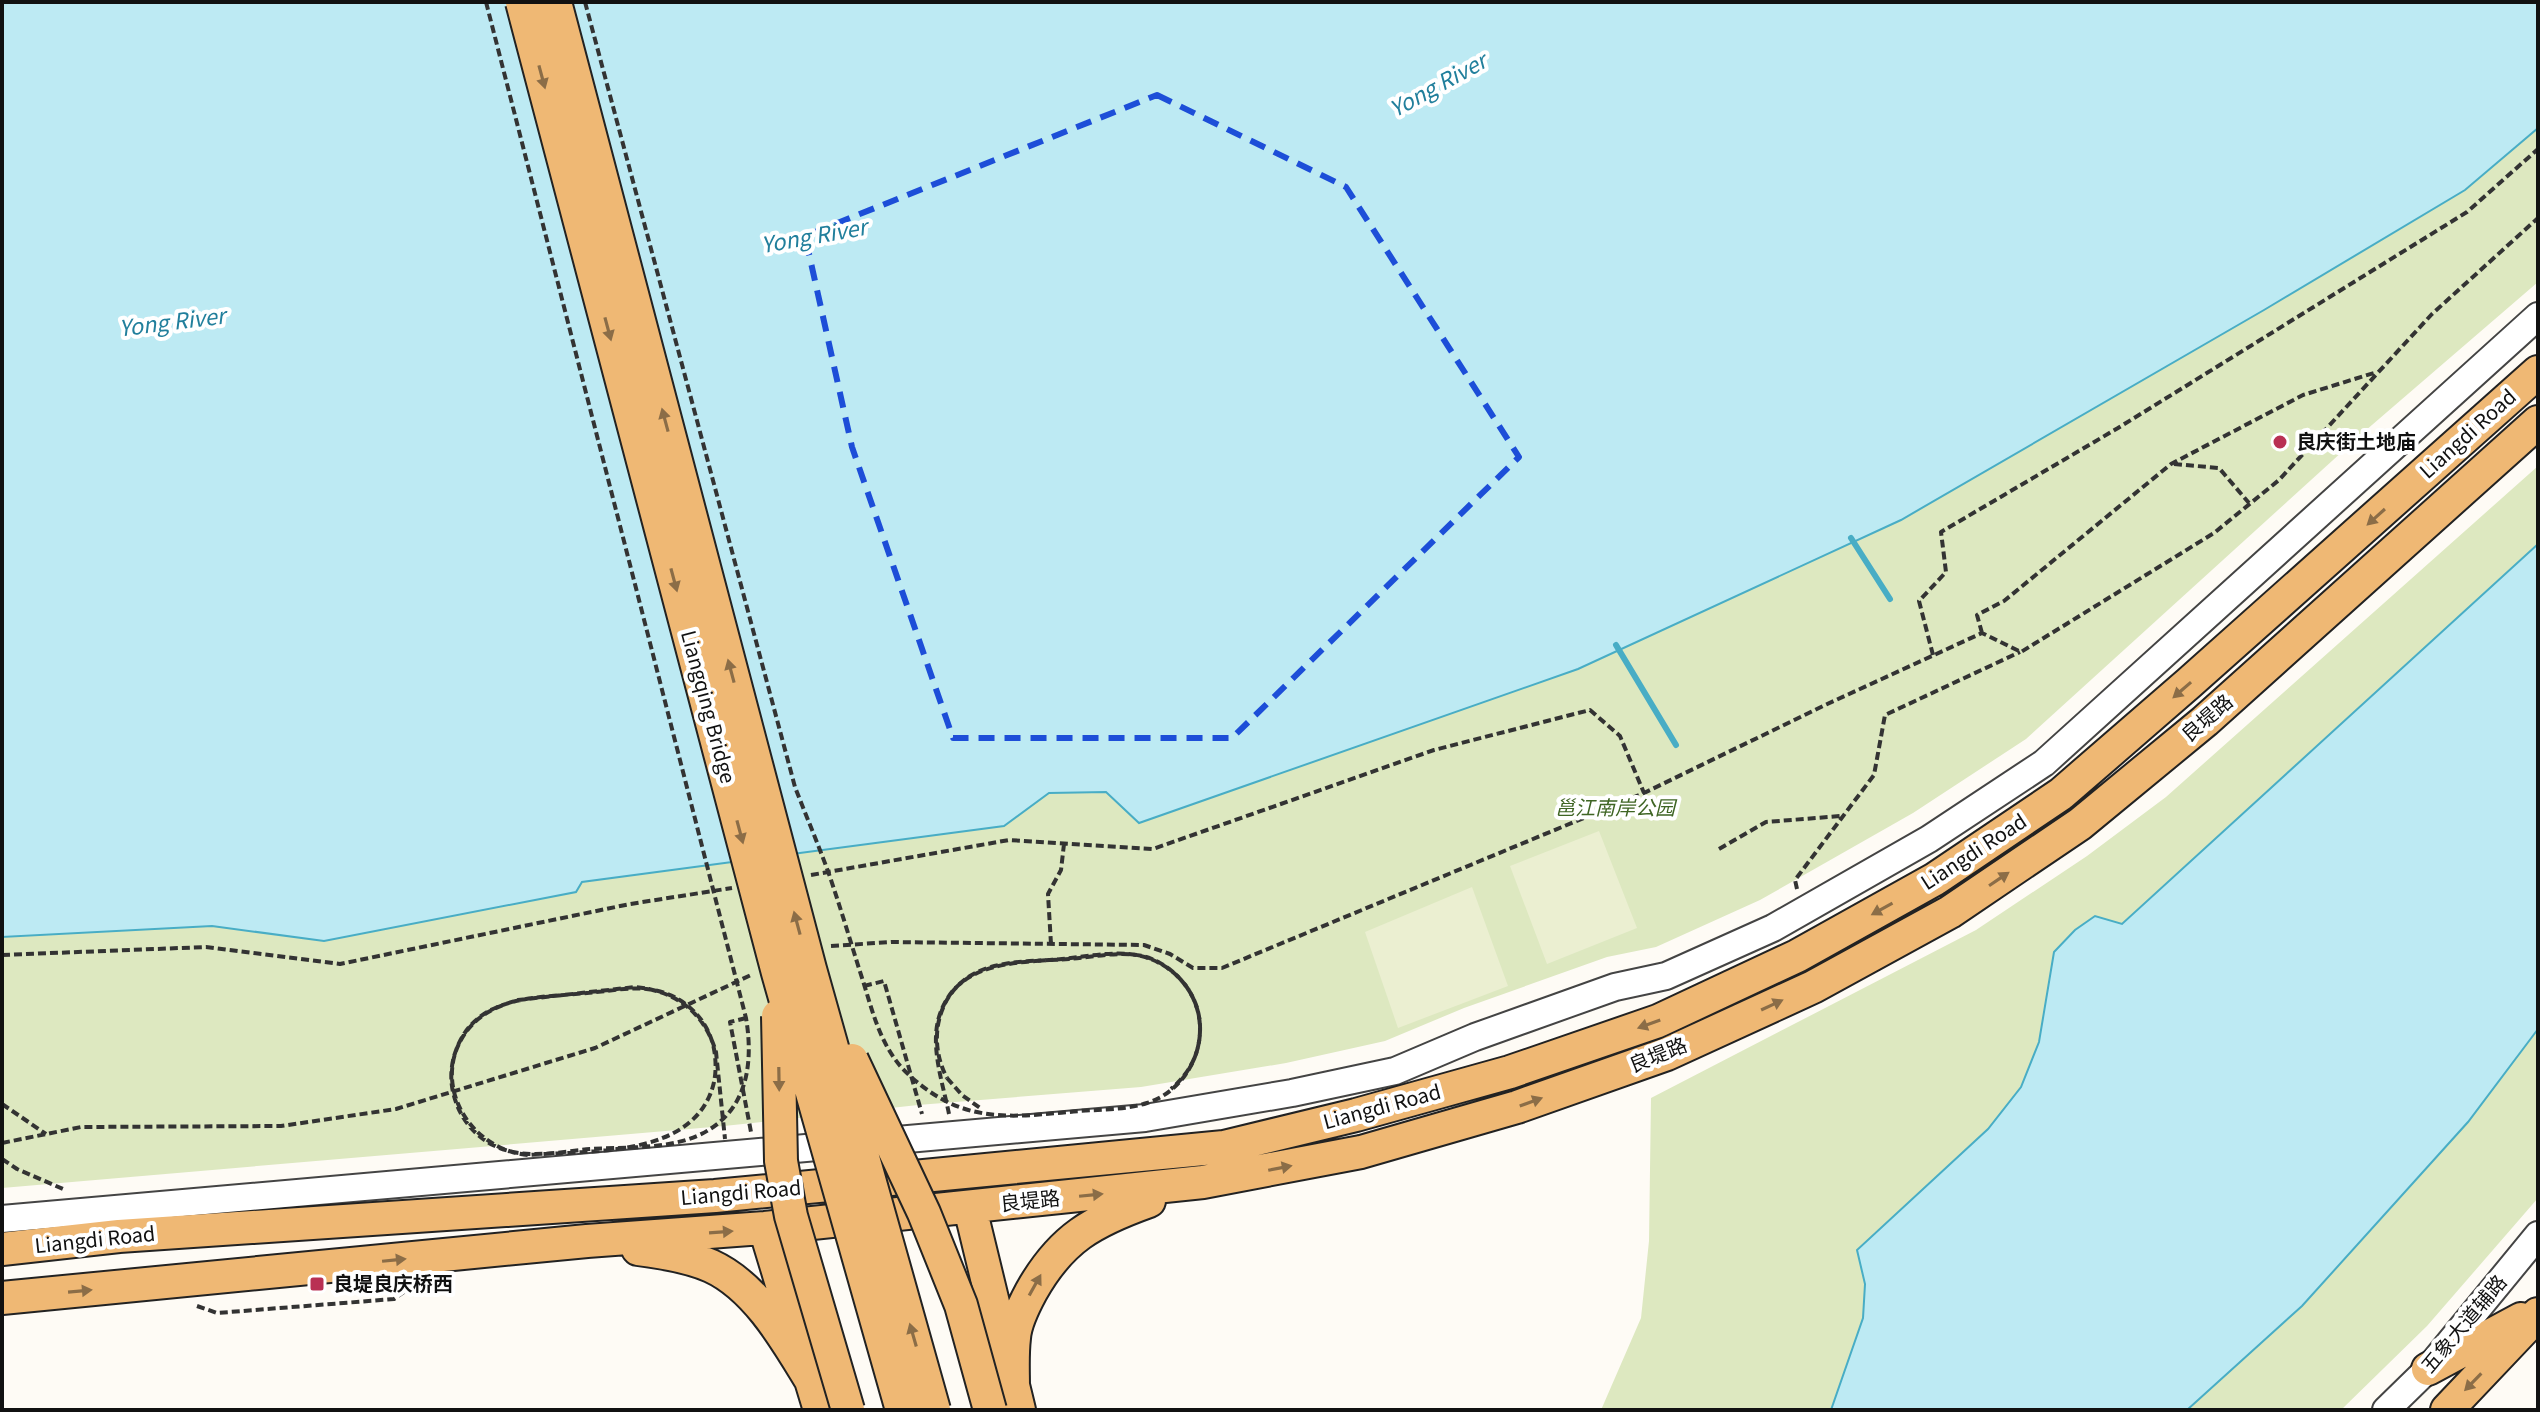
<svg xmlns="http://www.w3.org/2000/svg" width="2540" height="1412" viewBox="0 0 2540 1412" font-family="Georgia,'Noto Sans SC',serif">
  <rect width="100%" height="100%" fill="#fefbf5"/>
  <path fill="#dde8c0" d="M2538,128V282L2365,431L2026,739L1913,813L1760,900L1656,947L1607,957L1464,1008L1385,1041L1286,1063L1141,1087L918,1105L724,1126L2,1188V937L212,926L324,941L575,892L582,882L1004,826L1048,793L1106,792L1139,823L1577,669L1901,520L2264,310L2465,190Z
    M2538,466V1198L2427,1326L2341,1410H1601L1641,1318L1649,1241L1651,1098L1976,930L2087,856L2166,797Z"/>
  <path fill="#ebefd1" d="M1599,831L1637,928L1547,964L1510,866Z
    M1472,887L1508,986L1398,1028L1365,932Z"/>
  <path fill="#bdeaf3" stroke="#48adc5" stroke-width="2" d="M2,2H2538V128L2465,190L2264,310L1901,520L1578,669L1139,823L1106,792L1049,793L1004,826L582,882L576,892L324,941L212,926L2,937Z
    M2538,544V1029L2468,1122L2302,1306L2187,1410H1831L1863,1318L1865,1284L1857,1250L1988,1129L2021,1087L2039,1042L2054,952L2075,930L2095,916L2122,924Z"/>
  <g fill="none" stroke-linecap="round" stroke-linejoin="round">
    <path stroke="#48adc5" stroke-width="6" d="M1851,538L1890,599
      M1616,645L1676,745"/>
    <defs>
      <path id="minor" d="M2,1219L1145,1118L1292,1093L1395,1071L1475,1037L1615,987L1666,976L1773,928L1929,839L2044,763L2538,316
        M2386,1410L2428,1369L2538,1235"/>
      <path id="major" d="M970,1208L1019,1410
        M765,1228L820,1410
        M2,1249L119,1236L715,1196L1224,1147L1356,1115L1510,1072L1658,1021L1797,956L1935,879L2061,794L2189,683L2538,372
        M638,1249C662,1252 688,1256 711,1266C757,1287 787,1341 812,1382
        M2,1298L587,1241L765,1228L1203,1182L1361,1152L1517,1107L1667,1054L1813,987L1950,912L2080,824L2205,721L2538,422
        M2428,1369L2521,1319
        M1013,1387C1013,1371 1012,1354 1014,1338C1015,1323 1024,1305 1031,1292C1061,1238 1093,1221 1149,1201
        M2447,1410L2538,1314"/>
    </defs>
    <use href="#minor" stroke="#444" stroke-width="30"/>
    <use href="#major" stroke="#222" stroke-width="36"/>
    <path stroke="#333" stroke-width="4" stroke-dasharray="8 4" stroke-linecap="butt" d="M2174,464L2219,468L2249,503
      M1982,633L1977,615L2004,601L2171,464L2303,395L2377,372
      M1933,655L1919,601L1946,572L1941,532L2118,428L2467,212L2538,149
      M1719,849L1766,822L1841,816
      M811,875L1009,840L1153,849L1434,750L1590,710L1620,736L1644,793
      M1797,889L1795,880L1874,775L1885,715L2020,652
      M1051,944L1048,894L1061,870L1064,844
      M831,946L891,942L1144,945L1170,954L1193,968H1222L1644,793L1823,706L1982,633L2021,652L2214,533L2279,480L2432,314L2538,218
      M2,955L206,947L340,964L630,904L732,888
      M864,986L884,981L922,1114
      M746,1018L730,1022L751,1132
      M947,1078L962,1095L980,1108
      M2,1104L46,1134
      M949,1114C943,1084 930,1047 939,1017C956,961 1015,963 1062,959C1084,957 1107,952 1129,954C1166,957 1198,987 1200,1025C1201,1051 1191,1072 1171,1089
      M2,1143L81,1127L281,1126L396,1109L595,1048L751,975
      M2,1159L17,1169L63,1189
      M197,1306L217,1313L394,1299L414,1285"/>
    <use href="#minor" stroke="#fff" stroke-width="26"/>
    <use href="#major" stroke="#efb874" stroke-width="32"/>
    <defs>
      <path id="major-bridge" d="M522,2L778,973L902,1410
        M555,2L810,969L934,1410
        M778,1016L781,1161L791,1216L848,1410
        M852,1060L924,1213L961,1305L990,1410"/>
    </defs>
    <use href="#major-bridge" stroke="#222" stroke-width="36" stroke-linecap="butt"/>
    <path stroke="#333" stroke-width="4" stroke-dasharray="8 4" stroke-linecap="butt" d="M486,2L746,1018C755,1071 744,1122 686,1140C656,1149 621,1147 590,1149C559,1152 524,1160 495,1146C474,1136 460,1118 454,1096C449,1078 451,1060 459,1043C482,994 541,998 587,993C612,991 640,984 665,993C690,1002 709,1023 714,1049C717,1066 716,1082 709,1097C681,1158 586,1150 529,1155C470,1151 429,1083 466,1032C479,1014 498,1006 518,1000L635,987C676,991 704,1012 716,1052L725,1139
      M585,2L795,787C808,821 823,855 834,889C844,919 853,950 863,981C873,1013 880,1043 902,1068C917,1084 940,1101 962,1108C997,1120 1033,1115 1069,1112C1094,1109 1123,1111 1147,1103C1185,1091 1207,1050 1198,1012C1192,988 1175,969 1152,959C1127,949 1095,957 1069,959C1043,961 1015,960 991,967C941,980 924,1035 947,1078"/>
    <use href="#major-bridge" stroke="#efb874" stroke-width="32"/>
  </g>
  <defs><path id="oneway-solid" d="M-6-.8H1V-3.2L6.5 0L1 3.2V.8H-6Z" transform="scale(2)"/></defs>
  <g fill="#8b6d47">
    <use href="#oneway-solid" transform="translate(542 77) rotate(75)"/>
    <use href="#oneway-solid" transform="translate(608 329) rotate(75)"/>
    <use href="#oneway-solid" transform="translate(665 420) rotate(-105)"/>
    <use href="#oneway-solid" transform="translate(2376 517) rotate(138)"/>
    <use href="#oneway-solid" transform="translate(674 580) rotate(75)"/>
    <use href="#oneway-solid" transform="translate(731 671) rotate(-105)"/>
    <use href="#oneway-solid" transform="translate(2182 690) rotate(139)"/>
    <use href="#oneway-solid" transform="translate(740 832) rotate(75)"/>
    <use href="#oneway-solid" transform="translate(1999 879) rotate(-34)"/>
    <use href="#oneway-solid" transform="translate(1882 909) rotate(151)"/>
    <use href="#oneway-solid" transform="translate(797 923) rotate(-105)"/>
    <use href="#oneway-solid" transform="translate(1772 1005) rotate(-25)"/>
    <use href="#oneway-solid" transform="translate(1649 1024) rotate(160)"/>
    <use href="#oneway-solid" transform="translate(779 1079) rotate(89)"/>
    <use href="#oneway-solid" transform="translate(1531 1102) rotate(-20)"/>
    <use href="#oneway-solid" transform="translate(1280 1168) rotate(-11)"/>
    <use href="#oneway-solid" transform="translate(1091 1195) rotate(-6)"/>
    <use href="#oneway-solid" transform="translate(721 1232) rotate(-4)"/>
    <use href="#oneway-solid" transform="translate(394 1260) rotate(-6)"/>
    <use href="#oneway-solid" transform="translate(1035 1285) rotate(-61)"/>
    <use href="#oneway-solid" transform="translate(80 1291) rotate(-5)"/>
    <use href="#oneway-solid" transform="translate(913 1335) rotate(-106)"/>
    <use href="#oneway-solid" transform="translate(2473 1382) rotate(134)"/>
  </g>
  <path fill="none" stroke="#1d4ed8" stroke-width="6" stroke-dasharray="16 10" stroke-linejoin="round" d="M1157,95L1346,187L1519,457L1232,738H953L852,447L805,236Z"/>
  <g fill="#b93053" stroke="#fff" stroke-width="3">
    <circle cx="2280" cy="442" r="8"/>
    <rect x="309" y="1276" width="16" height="16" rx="4"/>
  </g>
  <g text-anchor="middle" stroke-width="8" stroke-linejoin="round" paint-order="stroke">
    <g font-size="20" fill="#111" stroke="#fff">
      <text transform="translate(2468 434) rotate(-42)" y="7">Liangdi Road</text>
      <text transform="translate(708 707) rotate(75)" y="7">Liangqing Bridge</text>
      <text transform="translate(2207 718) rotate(-41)" y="7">良堤路</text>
      <text transform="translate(1974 852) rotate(-33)" y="7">Liangdi Road</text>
      <text transform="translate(1658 1055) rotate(-22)" y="7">良堤路</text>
      <text transform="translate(1382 1107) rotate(-15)" y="7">Liangdi Road</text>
      <text transform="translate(741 1193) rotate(-5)" y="7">Liangdi Road</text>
      <text transform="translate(1030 1201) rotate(-6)" y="7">良堤路</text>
      <text transform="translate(95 1240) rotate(-6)" y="7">Liangdi Road</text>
      <text transform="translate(2464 1324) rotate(-50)" y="7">五象大道辅路</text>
    </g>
    <g font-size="20" font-weight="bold" fill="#111" stroke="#fff" text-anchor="start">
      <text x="2296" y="449">良庆街土地庙</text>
      <text x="333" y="1291">良堤良庆桥西</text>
    </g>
    <g font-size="20" font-style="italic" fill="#3f6524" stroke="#fff">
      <text x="1615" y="815">邕江南岸公园</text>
    </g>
    <g font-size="22" font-style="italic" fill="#217f9c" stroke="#fff">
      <text transform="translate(1438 85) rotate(-29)" y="8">Yong River</text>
      <text transform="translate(814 236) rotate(-10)" y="8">Yong River</text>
      <text transform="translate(172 322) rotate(-7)" y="8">Yong River</text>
    </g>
  </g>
  <rect width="2540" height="1412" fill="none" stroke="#111111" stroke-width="8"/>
</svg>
